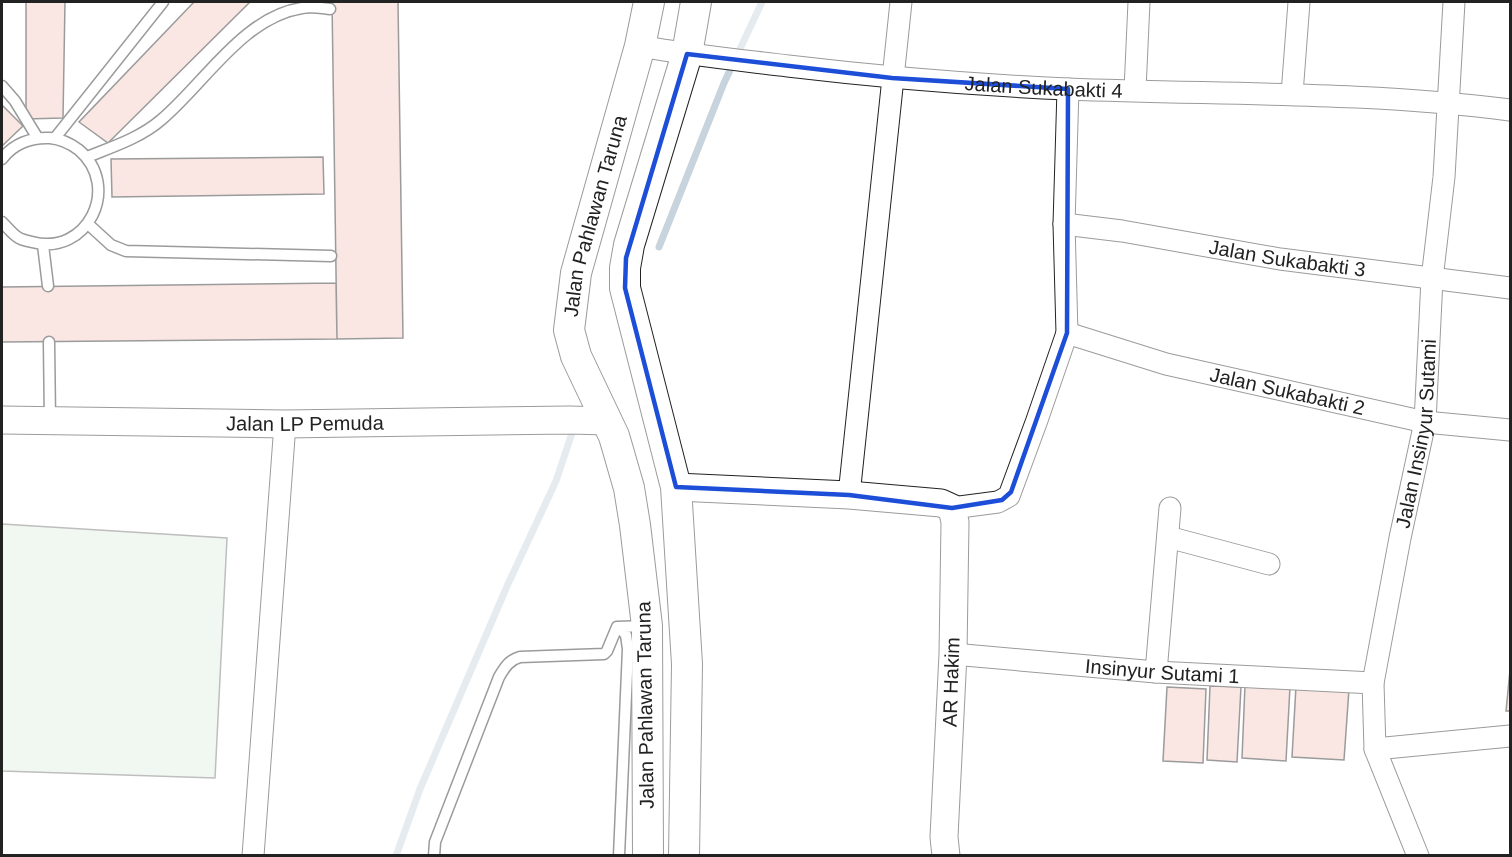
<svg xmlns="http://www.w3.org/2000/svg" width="1512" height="857" viewBox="0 0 1512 857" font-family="Arial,sans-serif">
  <rect width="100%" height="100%" fill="#fff"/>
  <path fill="#e0efe3" stroke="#6f6f6f" stroke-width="1.5" d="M2,524L227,538L215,778L2,771Z"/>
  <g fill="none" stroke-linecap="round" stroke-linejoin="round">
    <path stroke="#c7d3dd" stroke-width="7" d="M659,247L724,83L762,2
      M396,856L420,789L508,584L556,481L572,433"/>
  </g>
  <path fill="#f3c9c0" stroke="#222" stroke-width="1.5" d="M26,2H65L63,118L26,119Z
    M194,2H250L108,143L79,122Z
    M332,2H398L403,338L337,339Z
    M2,105L23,126L2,146Z
    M323,157L324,194L112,197L111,159Z
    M336,283L337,339L2,342V287Z
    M1510,670V711H1506Z
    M1245,685L1290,687L1286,761L1242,758Z
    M1210,686L1241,687L1237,762L1207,760Z
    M1296,686L1349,689L1344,760L1292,757Z
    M1167,687L1206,689L1203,763L1163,761Z"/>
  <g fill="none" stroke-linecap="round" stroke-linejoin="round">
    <defs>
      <path id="service" d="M2,86L15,101L37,137
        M55,138L163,2
        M87,157C112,147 140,138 161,120C204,84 243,17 302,8C311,6 321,8 330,9
        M2,159C13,144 31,137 50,138C61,139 71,144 79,150C122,187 87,257 32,242C28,241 22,240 19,238C13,235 7,227 2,222
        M88,224L111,245L126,251L331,256
        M43,245L48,286
        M49,342L50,421
        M619,627L626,635L628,649L619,856
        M434,856L435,842L499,677C505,667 509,660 520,657L604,654L607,651L617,627L646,626"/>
      <g id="minor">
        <path id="s1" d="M640,46C689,55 739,60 788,66C881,77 974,85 1068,89C1215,95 1364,91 1510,110"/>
        <path d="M1135,90L1139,2"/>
        <path d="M1292,94L1299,2"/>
        <path id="s2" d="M1064,224L1122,231L1280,259L1510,288"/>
        <path id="s3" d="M1067,333L1166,364L1425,422L1510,430"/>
        <path d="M849,495L901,2"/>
        <path d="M952,508L998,502L1009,496L1037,420L1067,333L1064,224L1068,89"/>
        <path d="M1168,537L1269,564"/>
        <path id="s4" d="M953,654L1156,672L1373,683"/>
        <path d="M1156,672L1170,508"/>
        <path d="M1375,749L1510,736"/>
        <path d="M253,856L285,424"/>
        <path id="s5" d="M1418,856L1375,749L1373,683L1400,538L1425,422L1432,279L1444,177L1454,2"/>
      </g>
      <g id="tertiary">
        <path id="s6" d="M2,420L285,424L570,420L608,421"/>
        <path d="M676,487L849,495L941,503L952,508L955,522L953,654L944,837L946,856"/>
      </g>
      <g id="secondary">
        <path id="s7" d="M648,856L647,626L635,525L629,488L614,436L576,356L569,330L576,273L640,46L649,2"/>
        <path d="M684,856L687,664L676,487L625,288V268L629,245L687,54L696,2"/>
      </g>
    </defs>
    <use href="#service" stroke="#222" stroke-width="13"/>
    <use href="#minor" stroke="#222" stroke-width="23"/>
    <use href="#tertiary" stroke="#222" stroke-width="29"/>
    <use href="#secondary" stroke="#222" stroke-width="32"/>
    <use href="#service" stroke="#fff" stroke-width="10"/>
    <use href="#minor" stroke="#fff" stroke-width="21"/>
    <use href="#tertiary" stroke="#fff" stroke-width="27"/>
    <use href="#secondary" stroke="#fff" stroke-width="30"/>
  </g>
  <path d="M0 0H1512V857H0ZM687,54L892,78L1068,89L1067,333L1011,492L1002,500L952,508L849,495L676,487L625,288L626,258Z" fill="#fff" fill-opacity=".55" fill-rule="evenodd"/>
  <path fill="none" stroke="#1d4ed8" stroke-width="4.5" stroke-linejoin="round" d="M687,54L892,78L1068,89L1067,333L1011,492L1002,500L952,508L849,495L676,487L625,288L626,258Z"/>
  <g text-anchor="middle" stroke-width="4.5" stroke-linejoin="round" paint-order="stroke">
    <g font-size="20" fill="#222" stroke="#fff">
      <text dy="7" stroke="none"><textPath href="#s1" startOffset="406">Jalan Sukabakti 4</textPath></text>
      <text dy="7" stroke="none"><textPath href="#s7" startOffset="656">Jalan Pahlawan Taruna</textPath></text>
      <text dy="7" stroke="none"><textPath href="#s2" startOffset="226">Jalan Sukabakti 3</textPath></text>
      <text dy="7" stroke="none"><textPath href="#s3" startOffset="228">Jalan Sukabakti 2</textPath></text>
      <text dy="7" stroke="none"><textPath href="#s6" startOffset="303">Jalan LP Pemuda</textPath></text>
      <text dy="7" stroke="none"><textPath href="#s5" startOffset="435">Jalan Insinyur Sutami</textPath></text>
      <text dy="7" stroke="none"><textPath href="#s4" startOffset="210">Insinyur Sutami 1</textPath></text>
      <text transform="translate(951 682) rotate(-88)" y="7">AR Hakim</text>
      <text transform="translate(645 705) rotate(-91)" y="7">Jalan Pahlawan Taruna</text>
    </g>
  </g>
  <rect width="1512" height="857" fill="none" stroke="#222222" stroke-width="6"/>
</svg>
